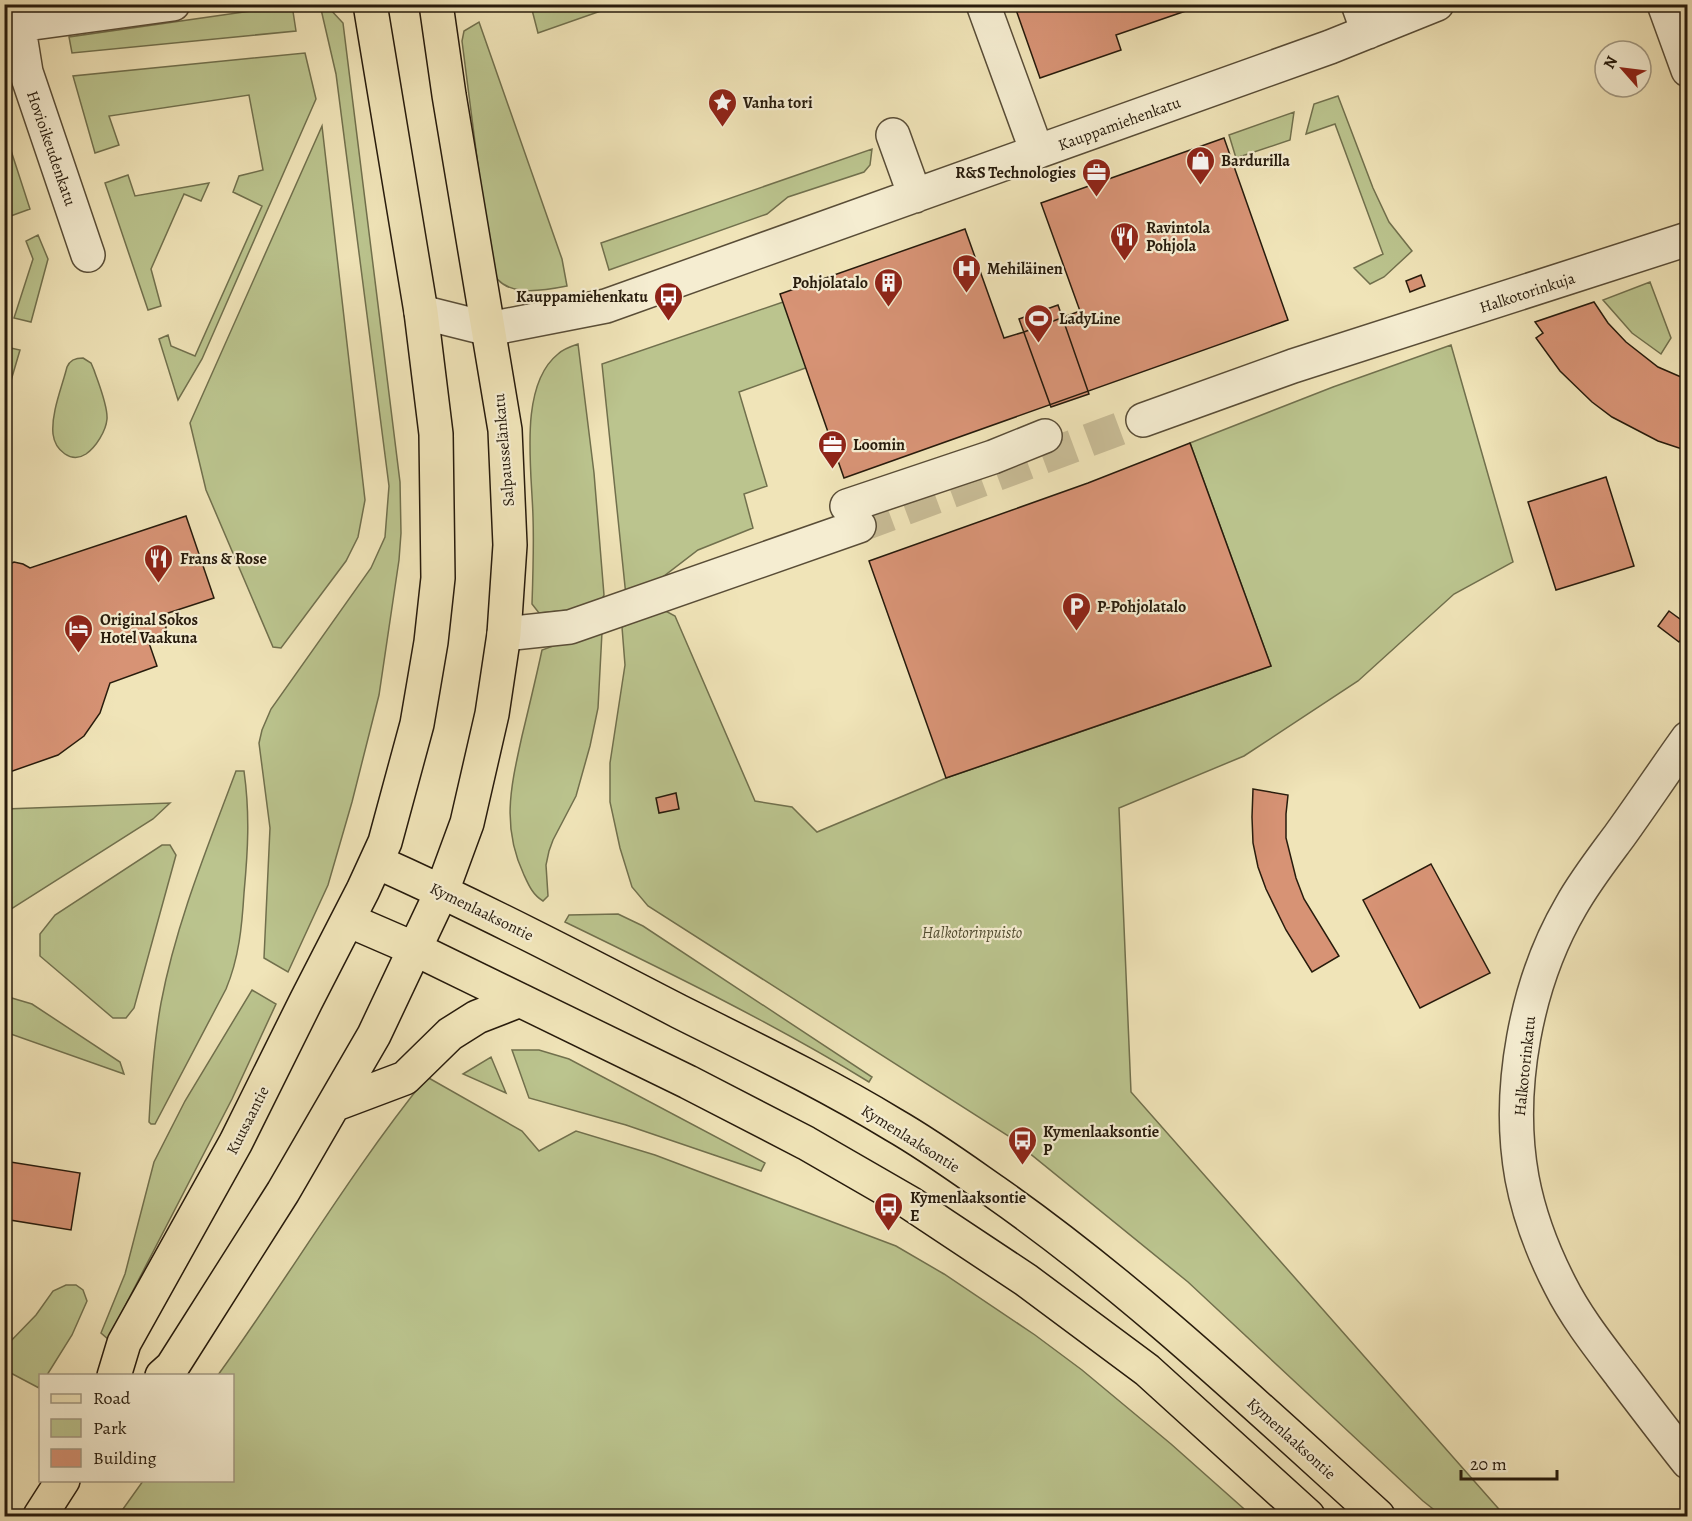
<svg xmlns="http://www.w3.org/2000/svg" width="1692" height="1521" viewBox="0 0 1692 1521" font-family="Alegreya,serif">
  <rect width="100%" height="100%" fill="#f0e4b8"/>
  <filter id="stains"><feTurbulence type="fractalNoise" baseFrequency=".00333" numOctaves="4"/><feColorMatrix values="0 0 0 0 .2 0 0 0 0 .09 0 0 0 0 .02 0 0 0 .5 -.17"/></filter>
  <radialGradient id="worn" r=".72"><stop offset=".6" stop-color="#630" stop-opacity="0"/><stop offset="1" stop-color="#630" stop-opacity=".3"/></radialGradient>
  <path fill="#bbc48e" stroke="#71704d" stroke-width="1.5" d="M536,4H618V5L538,33L531,6Z
    M292,5L296,31L72,53L69,37Z
    M320,5L328,7L343,23L400,482L401,533L399,560L379,695L352,802L328,885L288,972L264,958L270,828L259,743L262,730L271,709L371,568L385,537L389,486L336,74Z
    M479,22L562,259L567,286C542,291 500,299 491,267L462,41L464,31Z
    M305,53L316,99L202,359L178,400L159,339L168,335L171,346L195,356L262,206L233,192L239,176L263,170L249,95L109,116L119,145L95,153L73,76Z
    M1338,96L1373,188L1389,222L1412,251L1384,277L1370,284L1354,268L1383,254L1335,124L1306,134L1314,104Z
    M1294,112L1290,140L1236,158L1229,135Z
    M322,126L365,500L358,537L346,561L281,648L273,647L206,490L190,423Z
    M5,132L30,209L8,217L5,203Z
    M872,149L870,165L864,172L788,197L767,214L609,270L601,243Z
    M128,175L135,196L209,183L201,201L184,194L151,269L161,306L148,310L105,183Z
    M38,235L48,259L31,322L14,318L33,259L26,241Z
    M1650,282L1671,338L1661,354L1632,333L1603,300Z
    M789,300L811,366L739,392L767,486L744,494L753,528L698,550L647,589L626,596L602,364Z
    M578,344L594,473L604,595L600,603L589,608L539,613L532,604C533,575 534,546 533,517C532,471 518,386 558,354C563,349 572,346 578,344Z
    M1451,345L1513,562L1454,594L1358,681L1244,756L1119,808L1131,1092L1505,1516H1442L1423,1501L1188,1282L1007,1135L648,906L632,887L620,848L610,802V763L625,665L622,627L662,609L675,616L755,801L792,807L817,832L946,778L1271,666L1190,443L1333,387Z
    M6,347L20,350L5,401Z
    M83,358L91,363L94,370C98,382 108,406 107,419C106,431 96,447 86,454C71,464 55,450 53,434C51,413 62,387 67,367C70,360 75,358 83,358Z
    M591,632H602L598,708L590,746L576,796L553,840L549,851L546,865L548,896L543,901C533,895 529,886 524,875C501,826 511,786 522,736C529,707 536,678 542,650Z
    M236,771H244C250,814 248,850 244,893C242,926 239,958 226,989L155,1124H151L149,1122C151,1082 154,1042 161,1003C176,923 208,846 236,771Z
    M170,803L153,819L5,913V809Z
    M162,845H170L176,855L134,1008L126,1018H113L40,956V934L55,915Z
    M618,914L643,926L872,1077L869,1082C771,1022 668,972 565,922L569,915Z
    M252,990L276,1004L232,1099L108,1339L101,1333L125,1274L154,1162L185,1101Z
    M5,996L32,1004L120,1062L124,1074L5,1032Z
    M512,1050H539L569,1059L765,1163L761,1171L626,1125L529,1098Z
    M491,1057L506,1093L463,1074Z
    M427,1077L522,1131L539,1151L576,1131L655,1155L896,1246L944,1274L1035,1335L1082,1370L1171,1444L1252,1516H118L143,1481L232,1480V1376L218,1375C289,1277 350,1172 427,1077Z
    M66,1285H76L83,1290L87,1301L72,1335L47,1375L40,1376L39,1388L5,1370V1347L36,1315L53,1291Z"/>
  <path fill="#d79375" stroke="#271b0c" stroke-width="1.5" d="M1014,4H1206L1116,35L1121,50L1040,78Z
    M1224,138L1288,320L844,478L780,294L965,229L1004,338L1024,332L1080,311L1041,203Z
    M1421,275L1425,286L1410,292L1406,281Z
    M1594,302L1608,323L1626,342L1658,367L1688,380V451L1658,441L1612,417L1592,402L1560,371L1536,338L1543,333L1535,322Z
    M1058,305L1089,394L1051,407L1019,319Z
    M1190,443L1271,666L946,778L869,561L1088,483Z
    M1606,477L1634,566L1556,590L1528,502Z
    M186,516L214,598L162,615L168,634L148,640L157,666L110,683L100,713L84,736L58,755L4,774V567L14,562L23,564L30,568Z
    M1669,611L1688,625V630L1679,642L1658,626Z
    M1253,789L1288,795L1286,814V838L1296,878L1304,899L1339,956L1312,972L1286,930L1266,889L1258,867L1253,843L1252,817Z
    M676,793L679,809L659,813L656,798Z
    M1431,864L1490,973L1420,1008L1363,900Z
    M4,1161L80,1173L71,1230L4,1219Z"/>
  <g fill="none" stroke-linecap="round" stroke-linejoin="round">
    <path stroke="#c8bc96" stroke-width="33" stroke-dasharray="33 16" stroke-linecap="butt" d="M859,526L1143,420"/>
    <defs>
      <path id="minor" d="M15,4L26,72L88,255
        M983,4L1037,152
        M1358,4L1368,32
        M1664,4L1688,70
        M4,27L173,4
        M893,135L915,196
        M421,312L489,329L606,306L1330,47L1437,4
        M1143,420L1293,366L1688,239
        M847,506L993,457L1045,436
        M504,634L570,627L859,526
        M1688,738C1665,770 1643,803 1620,835C1603,858 1585,881 1571,906C1526,983 1506,1090 1522,1178C1529,1215 1543,1252 1560,1285C1576,1317 1599,1346 1621,1375C1643,1404 1665,1433 1688,1462"/>
      <path id="major" d="M377,862C480,908 580,960 680,1012C752,1048 825,1083 894,1125C929,1145 962,1169 995,1192C1132,1288 1254,1404 1378,1516
        M348,920L415,949L688,1082L806,1143L910,1203L1026,1280L1147,1370L1308,1516
        M336,1104L405,1078L450,1034L477,1017L518,1001
        M114,1376L124,1343L236,1142L306,1001L363,890L385,842L417,724L431,642L438,578L436,434L421,312L370,4
        M162,1376L172,1367L283,1192L374,1035L442,891L467,823L492,714L504,634L510,545L505,430L449,95L436,4
        M40,1516L63,1480"/>
    </defs>
    <use href="#minor" stroke="#594d37" stroke-width="36"/>
    <use href="#major" stroke="#271b0c" stroke-width="36"/>
    <use href="#minor" stroke="#f5edd1" stroke-width="33"/>
    <use href="#major" stroke="#f0e4b8" stroke-width="33"/>
  </g>
  <defs>
    <symbol id="sight-pin" viewBox="-11 -11 22 30"><path d="M0 17L-7.5 6A9.5 9.5 0 1 1 7.5 6Z" fill="#8f2418" stroke="#f5edd1"/><path d="M0-6L1.8-2.2L6-1.7L2.9 1.2L3.7 5.4L0 3.3L-3.7 5.4L-2.9 1.2L-6-1.7L-1.8-2.2Z" fill="#fff"/></symbol>
    <symbol id="shop-pin" viewBox="-11 -11 22 30"><path d="M0 17L-7.5 6A9.5 9.5 0 1 1 7.5 6Z" fill="#8f2418" stroke="#f5edd1"/><path d="M-5-2.5h2.3a2.7 3.5 0 0 1 5.4 0H5L5.5 6h-11ZM-1.5-2.5h3a1.5 2.3 0 0 0-3 0Z" fill="#fff"/></symbol>
    <symbol id="office-pin" viewBox="-11 -11 22 30"><path d="M0 17L-7.5 6A9.5 9.5 0 1 1 7.5 6Z" fill="#8f2418" stroke="#f5edd1"/><path d="M-6-3h4V-5.5h4V-3h4V5H-6ZM-1-4.5V-3h2v-1.5ZM-6 0V1H6V0Z" fill="#fff"/></symbol>
    <symbol id="restaurant-pin" viewBox="-11 -11 22 30"><path d="M0 17L-7.5 6A9.5 9.5 0 1 1 7.5 6Z" fill="#8f2418" stroke="#f5edd1"/><path d="M-5-6h1v4h1v-4h1v4h1v-4h1v5L-1.5 .5V6h-2V.5L-5-1ZM5-6V6H3V1.5H1.5Q1.5-4 5-6Z" fill="#fff"/></symbol>
    <symbol id="hospital-pin" viewBox="-11 -11 22 30"><path d="M0 17L-7.5 6A9.5 9.5 0 1 1 7.5 6Z" fill="#8f2418" stroke="#f5edd1"/><path d="M-5-5h3v3.5h4V-5h3V5h-3V1.5h-4V5h-3Z" fill="#fff"/></symbol>
    <symbol id="building-pin" viewBox="-11 -11 22 30"><path d="M0 17L-7.5 6A9.5 9.5 0 1 1 7.5 6Z" fill="#8f2418" stroke="#f5edd1"/><path d="M-4-6H4V6H1V3H-1V6H-4ZM-2.5-4.3h1.7v1.8h-1.7ZM.8-4.3h1.7v1.8H.8ZM-2.5-1h1.7V.8h-1.7ZM.8-1h1.7V.8H.8Z" fill="#fff"/></symbol>
    <symbol id="bus-pin" viewBox="-11 -11 22 30"><path d="M0 17L-7.5 6A9.5 9.5 0 1 1 7.5 6Z" fill="#8f2418" stroke="#f5edd1"/><path d="M-5-6H5V4H4V6H2V4H-2V6H-4V4H-5ZM-3.5-4V0h7V-4ZM-3.5 1.2v1.5H-2V1.2ZM2 1.2v1.5H3.5V1.2Z" fill="#fff"/></symbol>
    <symbol id="stadium-pin" viewBox="-11 -11 22 30"><path d="M0 17L-7.5 6A9.5 9.5 0 1 1 7.5 6Z" fill="#8f2418" stroke="#f5edd1"/><path d="M0-5a6.5 5 0 1 0 0 10a6.5 5 0 1 0 0-10ZM-3.5-1.8h7v3.6h-7Z" fill="#fff"/></symbol>
    <symbol id="parking-pin" viewBox="-11 -11 22 30"><path d="M0 17L-7.5 6A9.5 9.5 0 1 1 7.5 6Z" fill="#8f2418" stroke="#f5edd1"/><path d="M-3.5-5.5H1a3.5 3.5 0 0 1 0 7H-1V5.5H-3.5ZM-1-3.4V-.6H.8a1.4 1.4 0 0 0 0-2.8Z" fill="#fff"/></symbol>
    <symbol id="hotel-pin" viewBox="-11 -11 22 30"><path d="M0 17L-7.5 6A9.5 9.5 0 1 1 7.5 6Z" fill="#8f2418" stroke="#f5edd1"/><path d="M-6-4.5h1.5V1H6V5H4.5V3h-9V5H-6ZM-4 0a1.8 1.8 0 1 1 3.6 0ZM.5 0V-2.5h3Q6-2.5 6 0Z" fill="#fff"/></symbol>
  </defs>
  <g fill-rule="evenodd">
    <use href="#sight-pin" x="706" y="86" width="33" height="45"/>
    <use href="#shop-pin" x="1184" y="144" width="33" height="45"/>
    <use href="#office-pin" x="1080" y="156" width="33" height="45"/>
    <use href="#restaurant-pin" x="1108" y="220" width="33" height="45"/>
    <use href="#hospital-pin" x="950" y="252" width="33" height="45"/>
    <use href="#building-pin" x="872" y="266" width="33" height="45"/>
    <use href="#bus-pin" x="652" y="280" width="33" height="45"/>
    <use href="#stadium-pin" x="1022" y="302" width="33" height="45"/>
    <use href="#office-pin" x="816" y="428" width="33" height="45"/>
    <use href="#restaurant-pin" x="142" y="542" width="33" height="45"/>
    <use href="#parking-pin" x="1060" y="590" width="33" height="45"/>
    <use href="#hotel-pin" x="62" y="612" width="33" height="45"/>
    <use href="#bus-pin" x="1006" y="1124" width="33" height="45"/>
    <use href="#bus-pin" x="872" y="1190" width="33" height="45"/>
  </g>
  <g text-anchor="middle" stroke-width="4.5" stroke-linejoin="round" paint-order="stroke">
    <g font-size="16" font-weight="bold" fill="#271b0c" stroke="#f5edd1" text-anchor="start">
      <text x="743" y="108">Vanha tori</text>
      <text x="1221" y="166">Bardurilla</text>
      <text x="1076" y="178" text-anchor="end">R&amp;S Technologies</text>
      <text x="1146" y="233">Ravintola<tspan x="1146" dy="18">Pohjola</tspan></text>
      <text x="987" y="274">Mehiläinen</text>
      <text x="868" y="288" text-anchor="end">Pohjolatalo</text>
      <text x="648" y="302" text-anchor="end">Kauppamiehenkatu</text>
      <text x="1059" y="324">LadyLine</text>
      <text x="853" y="450">Loomin</text>
      <text x="180" y="564">Frans &amp; Rose</text>
      <text x="1097" y="612">P-Pohjolatalo</text>
      <text x="100" y="625">Original Sokos<tspan x="100" dy="18">Hotel Vaakuna</tspan></text>
      <text x="1043" y="1137">Kymenlaaksontie<tspan x="1043" dy="18">P</tspan></text>
      <text x="910" y="1203">Kymenlaaksontie<tspan x="910" dy="18">E</tspan></text>
    </g>
    <g font-size="16" fill="#271b0c" stroke="#f5edd1">
      <text transform="translate(1119 123) rotate(-20)" y="6">Kauppamiehenkatu</text>
      <text transform="translate(52 148) rotate(71)" y="6">Hovioikeudenkatu</text>
      <text transform="translate(1527 292) rotate(-18)" y="6">Halkotorinkuja</text>
      <text transform="translate(503 450) rotate(-95)" y="6">Salpausselänkatu</text>
      <text transform="translate(482 911) rotate(26)" y="6">Kymenlaaksontie</text>
      <text transform="translate(1524 1066) rotate(-84)" y="6">Halkotorinkatu</text>
      <text transform="translate(247 1120) rotate(-63)" y="6">Kuusaantie</text>
      <text transform="translate(911 1138) rotate(32)" y="6">Kymenlaaksontie</text>
      <text transform="translate(1292 1438) rotate(42)" y="6">Kymenlaaksontie</text>
    </g>
    <g font-size="16" font-style="italic" fill="#534e33" stroke="#f5edd1">
      <text x="972" y="938">Halkotorinpuisto</text>
    </g>
  </g>
  <rect width="1692" height="1521" fill="none" stroke="#f0e4b8" stroke-width="24"/>
  <rect x="6" y="6" width="1680" height="1509" fill="none" stroke="#271b0c" stroke-width="3"/>
  <rect x="12" y="12" width="1668" height="1497" fill="none" stroke="#271b0c" stroke-width="1.5"/>
  <rect x="39" y="1374" width="195" height="108" fill="#f5edd1" stroke="#a39982" stroke-width="1.5"/>
  <rect x="51" y="1394" width="30" height="9" fill="#f0e4b8" stroke="#a39982" stroke-width="1.5"/>
  <text x="93" y="1404" font-size="18" fill="#271b0c">Road</text>
  <rect x="51" y="1419" width="30" height="18" fill="#bbc48e" stroke="#a39982" stroke-width="1.5"/>
  <text x="93" y="1434" font-size="18" fill="#271b0c">Park</text>
  <rect x="51" y="1449" width="30" height="18" fill="#d79375" stroke="#a39982" stroke-width="1.5"/>
  <text x="93" y="1464" font-size="18" fill="#271b0c">Building</text>
  <g transform="translate(1623 69) rotate(298)"><circle r="28" fill="#f5edd1" stroke="#a39982" stroke-width="1.5"/>
  <path d="M0-4.5L10 22L0 15L-10 22Z" fill="#8f2418"/>
  <text y="-9" font-size="16" font-weight="bold" text-anchor="middle" fill="#271b0c">N</text>
  </g>
  <path d="M1461 1470v9h96v-9" fill="none" stroke="#271b0c" stroke-width="3"/>
  <text x="1470" y="1470" font-size="18" fill="#271b0c" stroke="#f5edd1" stroke-width="4.5" paint-order="stroke">20 m</text>
  <rect width="100%" height="100%" filter="url(#stains)"/>
  <rect width="100%" height="100%" fill="url(#worn)"/>
</svg>
